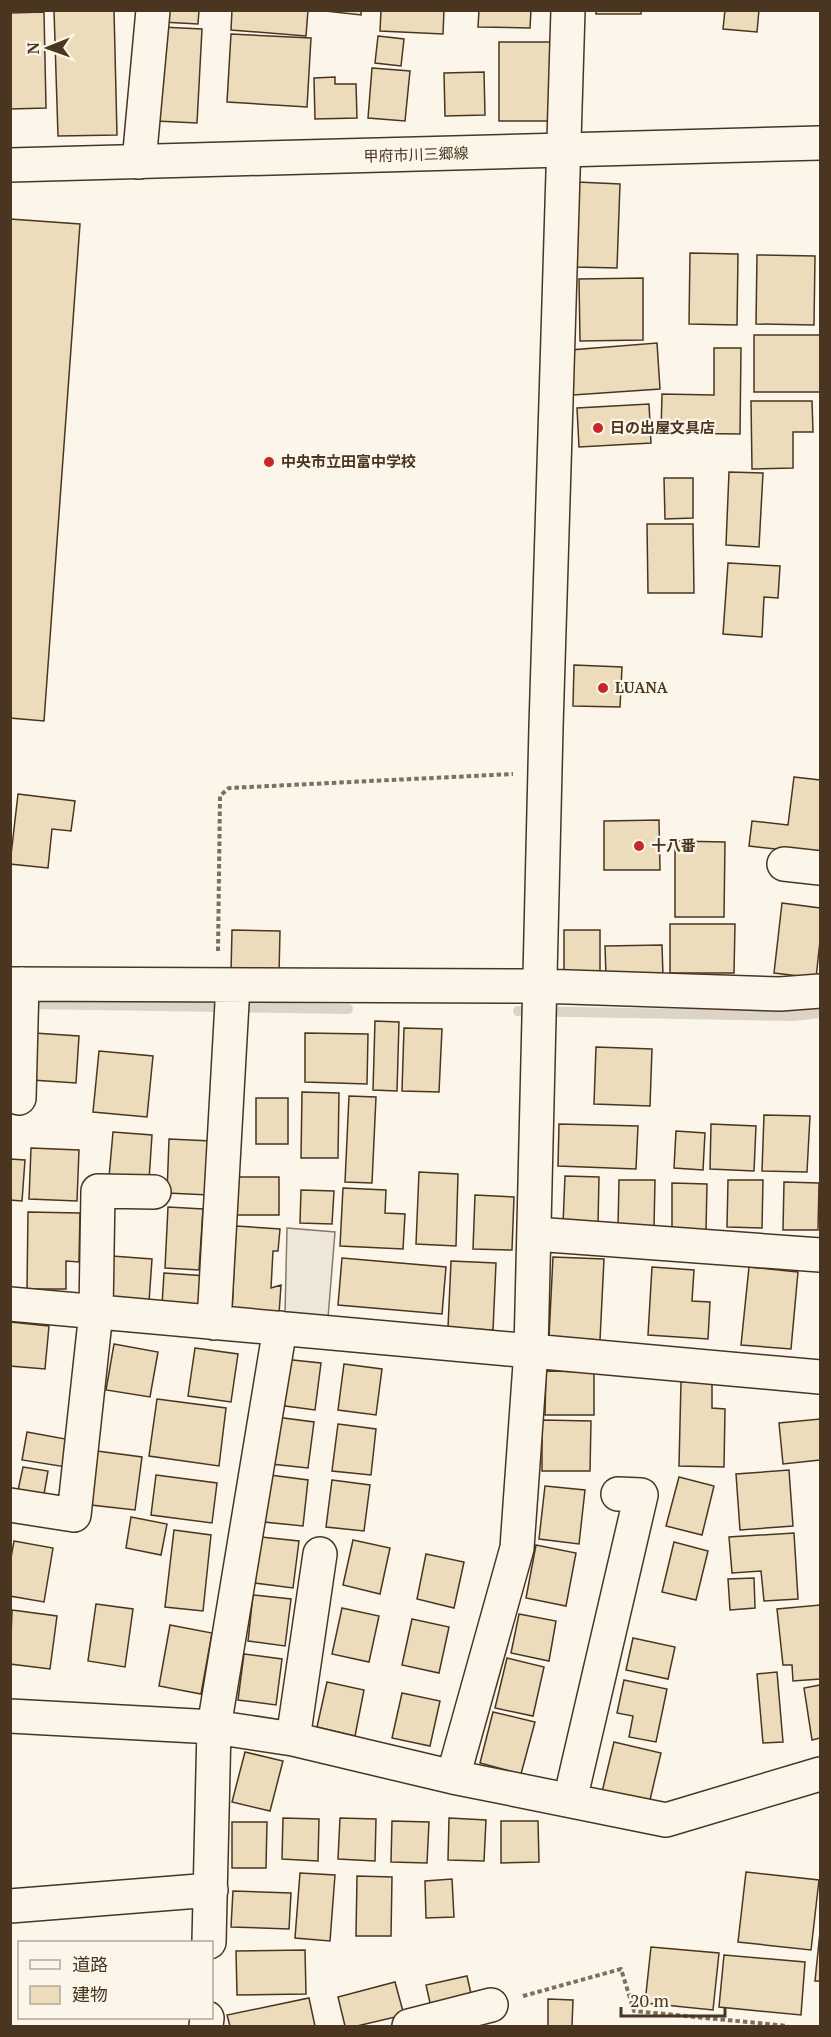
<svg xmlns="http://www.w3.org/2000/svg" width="831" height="2037" viewBox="0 0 831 2037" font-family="'PT Serif','Noto Sans JP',serif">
  <rect width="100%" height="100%" fill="#fbf6e9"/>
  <path fill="#ede6d9" stroke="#887966" stroke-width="1.5" d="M287,1228L335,1232L328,1318L285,1314Z"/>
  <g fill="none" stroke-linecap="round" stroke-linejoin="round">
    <path stroke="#dcd4c6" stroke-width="10" d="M26,1004L348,1009
      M518,1011L793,1016L820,1013"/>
  </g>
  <path fill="#ecdcbc" stroke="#4a3520" stroke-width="1.5" d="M54,10H114L117,135L58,136Z
    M163,10H199L198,24L162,22Z
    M232,10H308L306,36L231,30Z
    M316,10H361V15Z
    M381,10H444L443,34L380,31Z
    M479,10H531L530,28L478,27Z
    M596,10H641V14H596Z
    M725,10H759L757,32L723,29Z
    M44,12L46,108L10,109V13Z
    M161,27L202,29L197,123L156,121Z
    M231,34L311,38L307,107L227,102Z
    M378,36L404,39L401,66L375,63Z
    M499,42H553V121H499Z
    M372,68L410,71L405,121L368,118Z
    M484,72L485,115L445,116L444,73Z
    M335,77V84H356L357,118L315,119L314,78Z
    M577,182L620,184L617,268L574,267Z
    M10,219L80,224L44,721L10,718Z
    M690,253L738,254L737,325L689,324Z
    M757,255L815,256L814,325L756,324Z
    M643,278V340L580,341L579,279Z
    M754,335H820V392H754Z
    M657,343L660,389L573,395L570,350Z
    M714,348H741L740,434L661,433L662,394L714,395Z
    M751,401H812L813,432H793V468L752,469Z
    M649,404L651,443L579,447L577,408Z
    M729,472L763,473L759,547L726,545Z
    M664,478H693V518L665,519Z
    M647,524H693L694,593H648Z
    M728,563L780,566L778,598L764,597L762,637L723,634Z
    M574,665L622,667L620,707L573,706Z
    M794,777L820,780V854L749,846L752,821L788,825Z
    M18,794L75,801L71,831L52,829L48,868L10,864Z
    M659,820L660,870H604V821Z
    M675,841L725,842L724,917H675Z
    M782,903L820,908V941L816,978L774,973Z
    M670,924H735L734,973H670Z
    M232,930L280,931L279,975L231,973Z
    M564,930H600V977H564Z
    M662,945L663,976H606L605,946Z
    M375,1021L399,1022L397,1091L373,1090Z
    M404,1028L442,1029L439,1092L402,1091Z
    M34,1033L79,1036L76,1083L32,1080Z
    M305,1033L368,1034L367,1084L305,1082Z
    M596,1047L652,1049L650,1106L594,1104Z
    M99,1051L153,1056L147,1117L93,1112Z
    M302,1092L339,1093L338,1158H301Z
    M349,1096L376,1097L372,1183L345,1182Z
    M256,1098H288V1144H256Z
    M764,1115L810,1116L807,1172L762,1171Z
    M559,1124L638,1126L636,1169L558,1166Z
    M711,1124L756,1126L754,1171L710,1169Z
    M676,1131L705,1133L703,1170L674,1168Z
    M113,1132L152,1135L149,1180L109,1177Z
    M169,1139L211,1141L209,1195L167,1193Z
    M31,1148L79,1150L77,1201L29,1199Z
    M10,1159L25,1160L22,1201L10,1200Z
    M419,1172L458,1174L456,1246L416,1244Z
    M565,1176L599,1177L598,1225L563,1224Z
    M235,1177H279V1215H234Z
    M619,1180H655L654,1228L618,1227Z
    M728,1180H763L762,1228L727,1227Z
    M784,1182L819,1183L818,1230H783Z
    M672,1183L707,1184L706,1231L672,1230Z
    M343,1188L386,1190L385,1213L405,1214L403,1249L340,1246Z
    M301,1190L334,1191L332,1224L300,1223Z
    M475,1195L514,1197L512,1250L473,1249Z
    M168,1207L203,1209L199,1270L165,1268Z
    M28,1212L80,1213L79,1262L66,1261V1289H27Z
    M236,1226L280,1229L278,1251H273L271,1288L281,1285L279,1314L232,1312Z
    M112,1256L152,1259L149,1302L109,1299Z
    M553,1257L604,1259L600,1340L549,1337Z
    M342,1258L446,1267L442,1314L338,1305Z
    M451,1261L496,1263L493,1330L448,1328Z
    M652,1267L694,1270L692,1301L710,1302L708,1339L648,1335Z
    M749,1267L798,1272L791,1349L741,1345Z
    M164,1273L207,1276L205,1308L162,1305Z
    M10,1322L49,1326L45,1369L10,1366Z
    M114,1344L158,1352L150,1397L106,1390Z
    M195,1348L238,1354L231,1402L188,1396Z
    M283,1359L321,1363L315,1410L278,1405Z
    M344,1364L382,1369L376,1415L338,1410Z
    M546,1371L594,1372V1415H545Z
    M681,1382H712V1408L725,1409L724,1467L679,1466Z
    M157,1399L226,1408L219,1466L149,1456Z
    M276,1417L314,1422L308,1468L271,1464Z
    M820,1419V1460L783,1464L779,1423Z
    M542,1420L591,1421L590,1471H542Z
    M338,1424L376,1429L371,1475L332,1471Z
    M27,1432L71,1440L66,1467L22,1460Z
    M97,1451L142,1457L135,1510L91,1505Z
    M23,1467L48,1471L43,1500L17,1495Z
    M789,1470L793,1526L740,1530L736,1474Z
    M156,1475L217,1483L212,1523L151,1515Z
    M270,1475L308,1480L303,1526L264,1522Z
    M679,1477L714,1486L702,1535L666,1526Z
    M332,1480L370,1485L364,1531L326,1527Z
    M545,1486L585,1490L579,1544L539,1539Z
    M131,1517L167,1524L161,1555L126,1548Z
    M174,1530L211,1535L203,1611L165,1607Z
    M794,1533L798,1599L764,1601L761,1571L732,1573L729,1537Z
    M261,1537L299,1541L293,1588L255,1583Z
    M353,1540L390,1548L380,1594L343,1585Z
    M14,1541L53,1548L44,1602L10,1596V1563Z
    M674,1542L708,1551L696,1600L662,1592Z
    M536,1545L576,1553L566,1606L526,1598Z
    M426,1554L464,1562L454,1608L417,1599Z
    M754,1578L755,1608L730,1610L728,1579Z
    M253,1595L291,1599L285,1646L248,1641Z
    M96,1604L133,1609L125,1667L88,1661Z
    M820,1605V1679L793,1681L792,1665H783L777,1609Z
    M342,1608L379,1616L369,1662L332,1654Z
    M12,1610L57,1616L50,1669L10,1664Z
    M519,1614L556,1621L549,1661L511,1653Z
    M412,1619L449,1627L439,1673L402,1665Z
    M170,1625L212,1633L201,1694L159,1686Z
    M633,1638L675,1647L668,1679L626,1670Z
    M244,1654L282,1659L276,1705L238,1700Z
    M507,1658L544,1667L533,1716L495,1708Z
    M777,1672L783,1742L763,1743L757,1674Z
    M624,1680L667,1689L656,1742L629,1737L633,1716L617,1713Z
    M327,1682L364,1690L355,1736L317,1727Z
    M820,1685V1738L812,1740L804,1688Z
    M402,1693L440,1701L430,1746L392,1738Z
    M493,1712L535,1722L521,1774L480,1763Z
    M614,1742L661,1753L649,1804L602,1792Z
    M245,1752L283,1761L270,1811L232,1802Z
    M283,1818L319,1819L318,1861L282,1859Z
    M340,1818L376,1819L375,1861L338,1859Z
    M449,1818L486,1820L484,1861L448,1860Z
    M392,1821L429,1822L427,1863L391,1862Z
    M501,1821H538L539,1862L501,1863Z
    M232,1822H267L266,1868H232Z
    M746,1872L819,1880L811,1950L738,1942Z
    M300,1873L335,1875L330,1941L295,1938Z
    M357,1876L392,1877L391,1936H356Z
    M452,1879L454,1917L426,1918L425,1881Z
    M233,1891L291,1893L289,1929L231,1927Z
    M820,1932V1981H815Z
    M651,1947L719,1953L713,2010L645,2003Z
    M305,1950L306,1994L237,1995L236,1951Z
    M724,1955L805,1962L801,2015L719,2007Z
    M467,1976L472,1998L431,2007L426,1985Z
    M395,1982L404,2015L357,2026H345L338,1997Z
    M309,1998L315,2026H230L227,2015Z
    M548,1999L573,2000L572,2026H548Z"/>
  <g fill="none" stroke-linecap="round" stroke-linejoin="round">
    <defs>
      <path id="minor" d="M139,162L153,10
        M784,864L820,868
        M10,984L539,986L780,994L820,991
        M19,1098L22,984
        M535,1234L820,1255
        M10,1304L820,1377
        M214,1323L233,985
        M10,1505L74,1515L96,1312L98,1191L154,1192
        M10,1716L214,1727L280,1328
        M293,1739L320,1554
        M453,1777L517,1548L531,1350L546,727L568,10
        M570,1800L641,1495L618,1494
        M10,1906L211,1890
        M209,1942L214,1727L293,1739L453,1777L666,1820L820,1774
        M206,2026L207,2018
        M409,2026L491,2005"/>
      <path id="major" d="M10,165L820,143"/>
    </defs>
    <use href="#minor" stroke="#4a3520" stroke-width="36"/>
    <use href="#major" stroke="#4a3520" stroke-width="36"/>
    <path stroke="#7f6f5c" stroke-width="4" stroke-dasharray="4.5 3" stroke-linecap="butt" d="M218,951L220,796L229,788L513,774
      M523,1996L621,1969L634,2011L788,2026"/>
    <use href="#minor" stroke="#fbf6e9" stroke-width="33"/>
    <use href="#major" stroke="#fbf6e9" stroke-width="33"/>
  </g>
  <g fill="#c62828" stroke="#fbf6e9" stroke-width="2">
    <circle cx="598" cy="428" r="6"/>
    <circle cx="269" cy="462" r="6"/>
    <circle cx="603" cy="688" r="6"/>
    <circle cx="639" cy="846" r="6"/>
  </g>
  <g text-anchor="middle" stroke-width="4.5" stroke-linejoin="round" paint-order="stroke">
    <g font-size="15" fill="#4a3520" stroke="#fbf6e9">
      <text transform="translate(416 155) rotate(-2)" y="5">甲府市川三郷線</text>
    </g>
    <g font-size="15" font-weight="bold" fill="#4a3520" stroke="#fbf6e9" text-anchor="start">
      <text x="610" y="433">日の出屋文具店</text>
      <text x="281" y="467">中央市立田富中学校</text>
      <text x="615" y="693">LUANA</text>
      <text x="651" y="851">十八番</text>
    </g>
  </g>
  <rect width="831" height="2037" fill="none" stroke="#4a3520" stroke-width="24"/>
  <rect x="18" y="1941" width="195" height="78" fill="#fbf6e9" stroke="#b4a999" stroke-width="1.5"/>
  <rect x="30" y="1960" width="30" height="9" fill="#fbf6e9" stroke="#b4a999" stroke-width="1.5"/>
  <text x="72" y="1971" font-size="18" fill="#4a3520">道路</text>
  <rect x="30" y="1986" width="30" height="18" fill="#ecdcbc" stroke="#b4a999" stroke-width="1.5"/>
  <text x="72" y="2001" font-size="18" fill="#4a3520">建物</text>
  <g transform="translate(48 48) rotate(269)" stroke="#fbf6e9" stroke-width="4.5" paint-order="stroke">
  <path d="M0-4.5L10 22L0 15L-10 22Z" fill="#4a3520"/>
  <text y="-9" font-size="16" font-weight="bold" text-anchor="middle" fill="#4a3520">N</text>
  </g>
  <path d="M621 2007v9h104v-9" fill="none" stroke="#4a3520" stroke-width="3"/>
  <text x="630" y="2007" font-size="18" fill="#4a3520" stroke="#fbf6e9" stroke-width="4.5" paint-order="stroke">20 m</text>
</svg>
